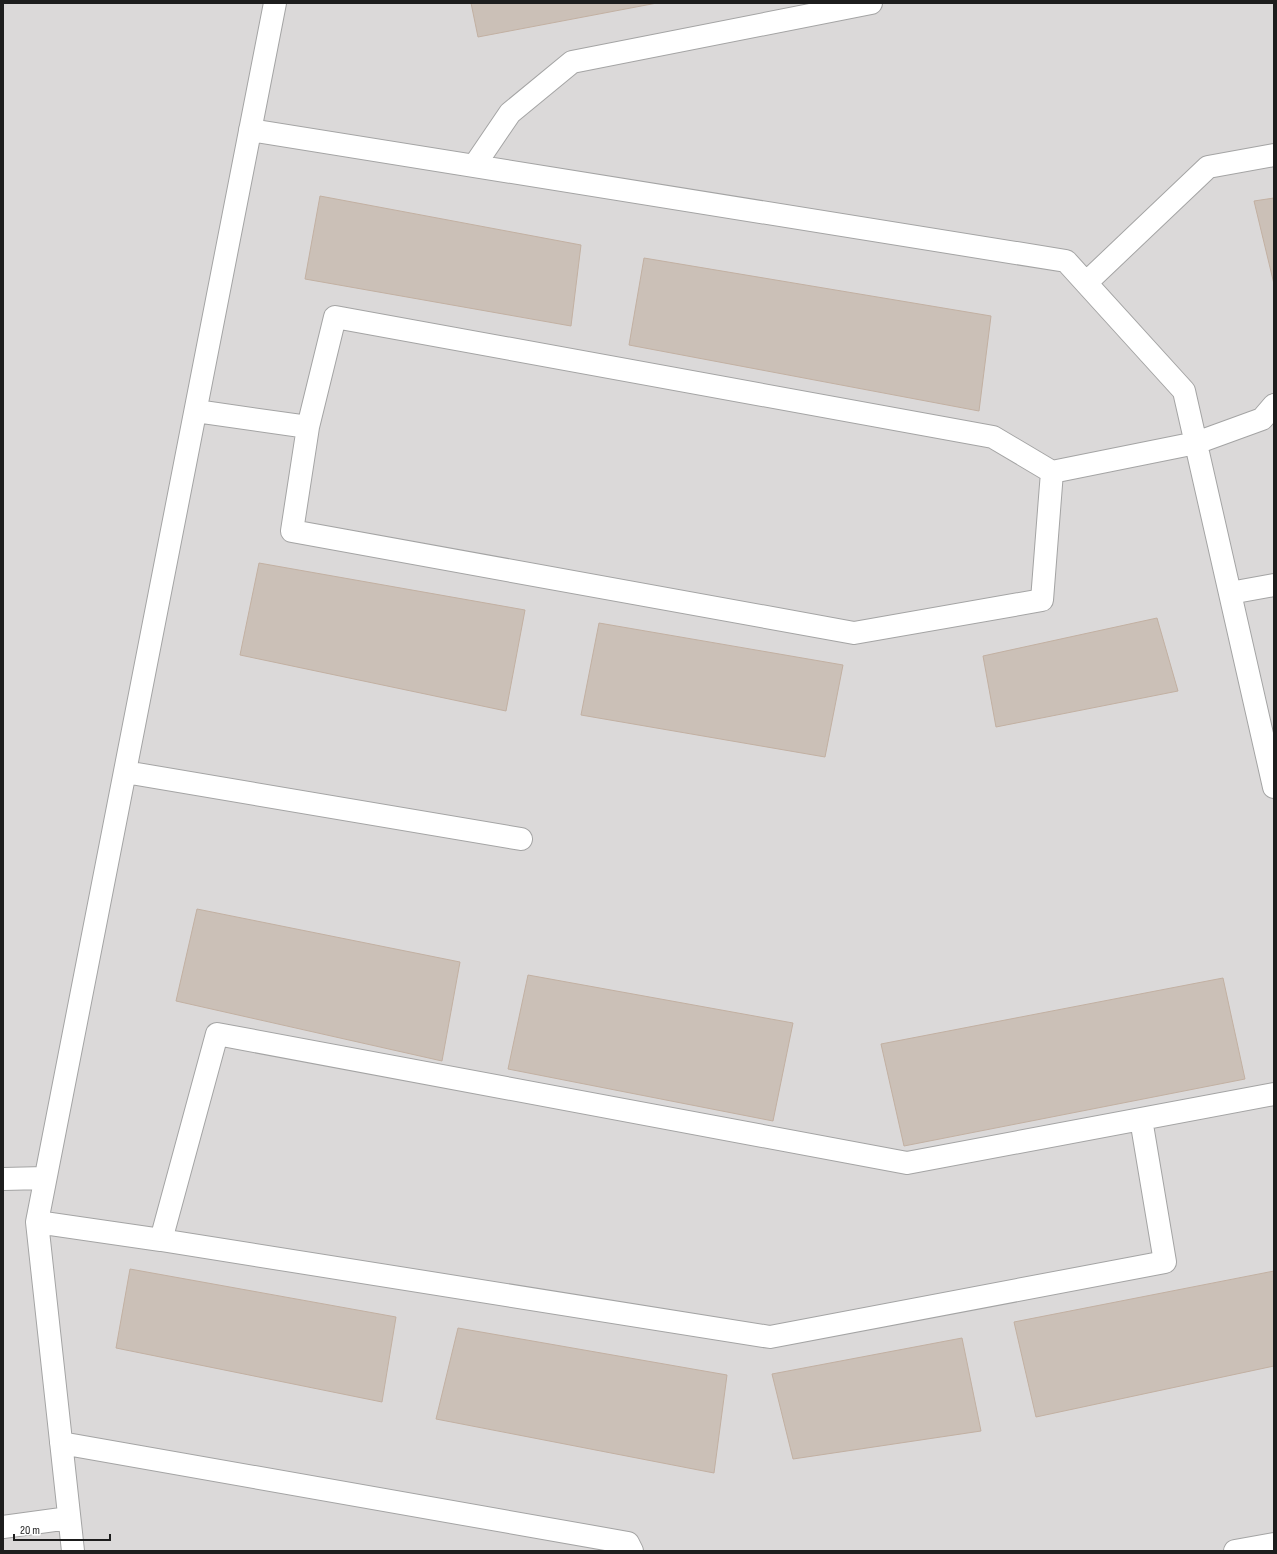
<svg xmlns="http://www.w3.org/2000/svg" width="1277" height="1554" viewBox="0 0 1277 1554" font-family="'Sofia Sans Condensed',sans-serif">
  <rect width="100%" height="100%" fill="#efeae1"/>
  <path fill="#dbd9d9" d="M3,3H1274V1551H3Z"/>
  <path fill="#cbc0b7" stroke="#c2b0a2" d="M471,3H657L478,37Z
    M320,196L581,245L571,326L305,279Z
    M1274,198V284L1254,201Z
    M644,258L991,316L979,411L629,345Z
    M259,563L525,610L506,711L240,655Z
    M1157,618L1178,691L996,727L983,656Z
    M599,623L843,665L825,757L581,715Z
    M197,909L460,962L442,1061L176,1001Z
    M528,975L793,1023L773,1121L508,1069Z
    M1223,978L1245,1079L904,1146L881,1044Z
    M130,1269L396,1317L382,1402L116,1348Z
    M1274,1271V1366L1036,1417L1014,1322Z
    M458,1328L727,1375L714,1473L436,1419Z
    M962,1338L981,1431L793,1459L772,1374Z"/>
  <g fill="none" stroke-linecap="round" stroke-linejoin="round">
    <defs>
      <path id="minor" d="M250,130L1066,261L1184,391L1274,787
        M474,166L510,113L572,62L871,3
        M1086,283L1208,167L1274,155
        M196,411L308,427L335,317L993,437L1052,472L1196,443L1262,419L1274,405
        M308,427L292,531L854,633L1042,600L1052,472
        M1230,593L1274,585
        M125,772L521,839
        M3,1179L45,1178
        M37,1222L161,1240L217,1034L907,1163L1274,1094
        M161,1240L770,1337L1165,1262L1141,1119
        M61,1443L628,1543L632,1551
        M3,1527L69,1518
        M73,1551L37,1222L275,3
        M1235,1551L1274,1544"/>
    </defs>
    <use href="#minor" stroke="#a4a4a4" stroke-width="24"/>
    <use href="#minor" stroke="#fff" stroke-width="22"/>
  </g>
  <rect width="1277" height="1554" fill="none" stroke="#1d1d1d" stroke-width="8"/>
  <path d="M14 1534v6h96v-6" fill="none" stroke="#1d1d1d" stroke-width="2"/>
  <text x="20" y="1534" font-size="12" fill="#1d1d1d" stroke="#ffffff" stroke-width="3" paint-order="stroke">20 m</text>
</svg>
